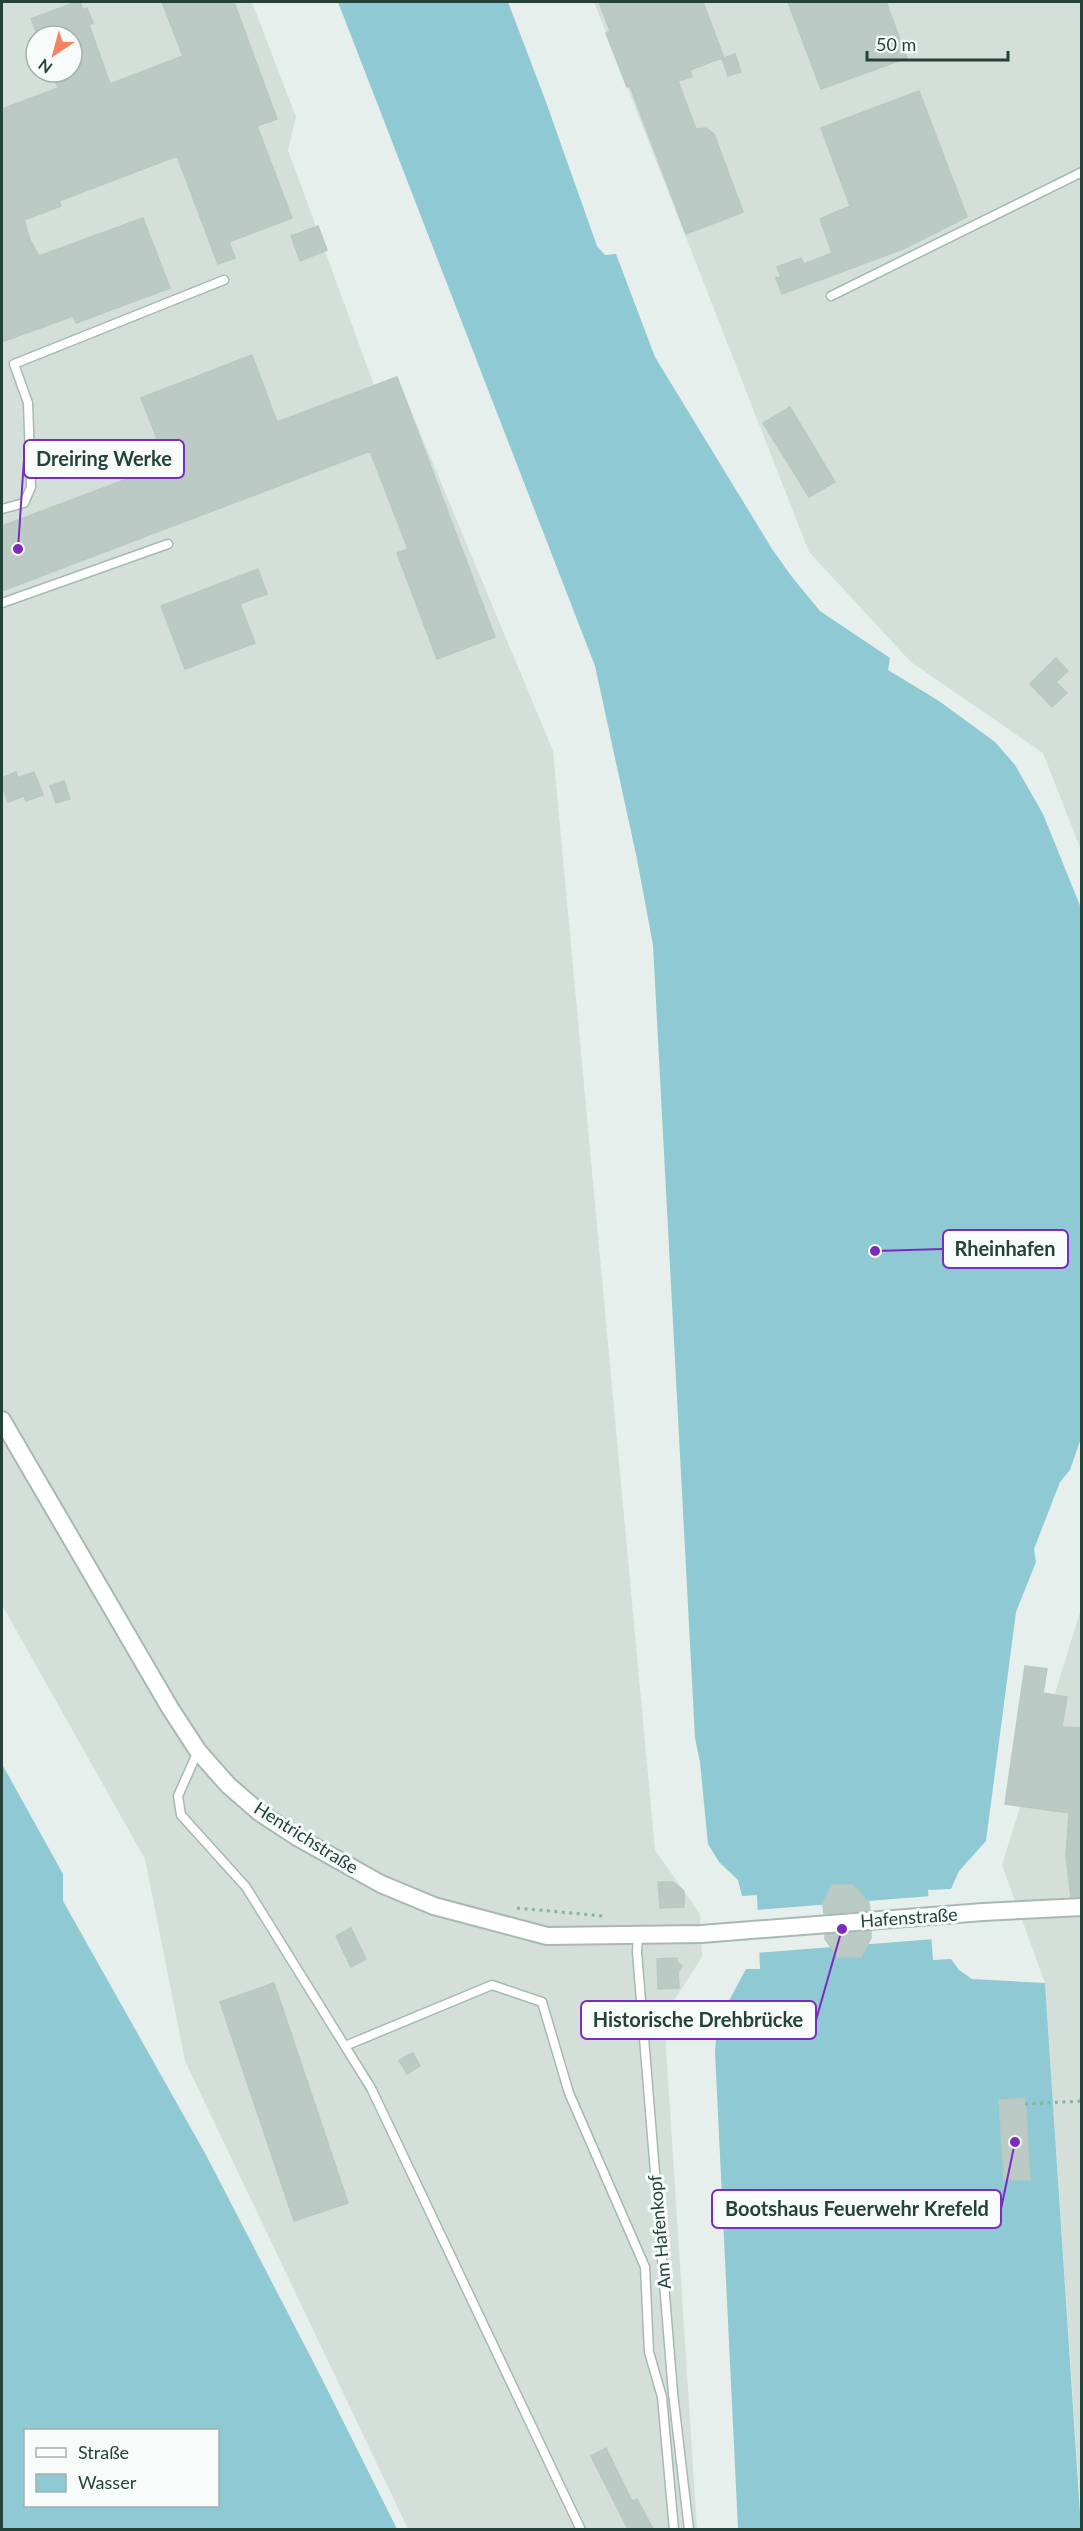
<svg xmlns="http://www.w3.org/2000/svg" width="1083" height="2531" viewBox="0 0 1083 2531" font-family="Lato,sans-serif">
  <rect width="100%" height="100%" fill="#e6efeb"/>
  <path fill="#d4dfda" fill-rule="evenodd" d="M2,2H252L296,117L288,150L374,385L397,377L553,751L655,1850L700,1914L702,1957L664,2016L697,2529H408L185,2061L145,1859L2,1605ZM36,36H72V72H36Z
    M594,2H1081V850L1043,753L911,662L809,552Z
    M1081,1609V2520L1045,1983L1002,1865Z"/>
  <path fill="#8ec9d4" fill-rule="evenodd" d="M338,2H508L546,102L597,246L605,255L616,254L655,357L772,549L792,577L820,611L890,658L888,670L939,701L995,742L1015,765L1043,814L1081,908V1438L1070,1470L1060,1482L1034,1549L1036,1562L1016,1612L986,1841L959,1871L951,1889L928,1890L933,1960L951,1959L959,1970L972,1979L1045,1983L1081,2529H738L715,2052L717,2023L746,1969H760L757,1895L742,1896L738,1880L719,1862L708,1844L700,1762L695,1738L653,945L637,859L595,666Z
    M2,1764L63,1874V1901L206,2155L320,2375L397,2529H2ZM26,2430H218V2506H26Z"/>
  <path fill="#e6efeb" d="M931,1896L935,1939L756,1953L755,1910Z"/>
  <path fill="#bbcac4" stroke="#b8c9c2" stroke-width="1.5" d="M76,2H80L83,10L87,8L93,23L89,25L110,84L183,56L162,2H234L277,119L257,126L292,218L229,242L235,258L218,264L177,156L59,201L61,206L24,220L30,240L39,256L143,218L170,288L76,323L73,316L2,342V109L58,88L51,72H72V36H38L31,19Z
    M599,2H703L724,58L735,54L741,72L728,76L722,58L690,70L692,77L678,81L696,129L706,128L714,134L743,212L686,234L630,86L627,87L606,33L610,31Z
    M788,2H886L907,58L821,89Z
    M919,91L967,217L903,249L782,294L776,278L781,277L777,267L801,258L804,264L832,253L820,219L850,206L821,128Z
    M318,226L327,250L300,261L291,236Z
    M252,355L277,422L397,377L495,637L437,659L397,553L408,549L370,451L2,591V526L167,464L141,398Z
    M790,407L835,482L809,497L763,423Z
    M258,569L267,594L240,604L255,643L185,669L161,606Z
    M1056,658L1068,671L1056,682L1067,693L1052,707L1030,684Z
    M16,772L18,778L34,772L43,795L26,801L24,796L8,802L2,786V778Z
    M64,781L70,799L56,803L50,786Z
    M1025,1666L1047,1669L1043,1693L1067,1697L1062,1727L1082,1728V1897H1071L1066,1856L1069,1813L1005,1804Z
    M658,1882H673L684,1891V1907L660,1908Z
    M832,1885H853L869,1903L870,1910L824,1914L823,1903Z
    M351,1928L366,1959L351,1967L336,1936Z
    M871,1931V1938L861,1957H838L825,1939V1935Z
    M677,1958V1962L682,1966L678,1972L679,1988L658,1989L657,1959Z
    M274,1983L348,2203L294,2221L220,2002Z
    M413,2053L420,2066L407,2074L399,2060Z
    M1025,2098L1030,2180H1004L999,2100Z
    M606,2448L632,2501L637,2499L653,2529H628L591,2456Z"/>
  <g fill="none" stroke-linecap="round" stroke-linejoin="round">
    <defs>
      <path id="service" d="M831,296L1082,172
        M2,509L24,503L31,487L28,403L14,364L224,280
        M2,603L168,544
        M198,1751L178,1796L181,1815L246,1887L371,2088L581,2530
        M638,1934L637,1952L673,2393L689,2530
        M345,2046L492,1985L542,2002L569,2093L645,2267L649,2352L662,2397L674,2530"/>
      <path id="minor" d="M2,1420L170,1708L198,1751L228,1785L259,1812L297,1837L381,1884L434,1906L547,1936L701,1934L983,1912L1082,1907"/>
    </defs>
    <use href="#service" stroke="#a8b8b2" stroke-width="11"/>
    <use href="#minor" stroke="#a8b8b2" stroke-width="20"/>
    <path stroke="#86b3a5" stroke-width="3" stroke-dasharray="3 4.5" stroke-linecap="butt" d="M517,1908L603,1916
      M1025,2104L1082,2101"/>
    <use href="#service" stroke="#fff" stroke-width="8"/>
    <use href="#minor" stroke="#fff" stroke-width="16"/>
  </g>
  <g text-anchor="middle" stroke-width="6" stroke-linejoin="round" paint-order="stroke">
    <g font-size="18" fill="#24423a" stroke="#f7fbf9">
      <text transform="translate(306 1838) rotate(32)" y="6">Hentrichstraße</text>
      <text transform="translate(909 1918) rotate(-4)" y="6">Hafenstraße</text>
      <text transform="translate(660 2232) rotate(-95)" y="6">Am Hafenkopf</text>
    </g>
  </g>
  <path fill="none" stroke="#7b2cbf" stroke-width="2" d="M18 549L24 459M875 1251L943 1249M842 1929L816 2020M1015 2142L1001 2209"/>
  <g fill="#7b2cbf" stroke="#f7fbf9" stroke-width="2">
    <circle cx="18" cy="549" r="6"/>
    <circle cx="875" cy="1251" r="6"/>
    <circle cx="842" cy="1929" r="6"/>
    <circle cx="1015" cy="2142" r="6"/>
  </g>
  <g fill="#f7fbf9" stroke="#7b2cbf" stroke-width="2">
    <rect x="24" y="440" width="160" height="38" rx="6"/>
    <rect x="943" y="1230" width="125" height="38" rx="6"/>
    <rect x="581" y="2001" width="235" height="38" rx="6"/>
    <rect x="712" y="2190" width="289" height="38" rx="6"/>
  </g>
  <g font-size="20" text-anchor="middle" font-weight="bold" fill="#24423a">
    <text x="104" y="466">Dreiring Werke</text>
    <text x="1005" y="1256">Rheinhafen</text>
    <text x="698" y="2027">Historische Drehbrücke</text>
    <text x="857" y="2216">Bootshaus Feuerwehr Krefeld</text>
  </g>
  <rect width="1083" height="2531" fill="none" stroke="#24423a" stroke-width="6"/>
  <rect x="24" y="2429" width="195" height="78" fill="#f7fbf9" stroke="#a3b1ad" stroke-width="1.5"/>
  <rect x="36" y="2448" width="30" height="9" fill="#ffffff" stroke="#a3b1ad" stroke-width="1.5"/>
  <text x="78" y="2459" font-size="18" fill="#24423a">Straße</text>
  <rect x="36" y="2474" width="30" height="18" fill="#8ec9d4" stroke="#a3b1ad" stroke-width="1.5"/>
  <text x="78" y="2489" font-size="18" fill="#24423a">Wasser</text>
  <g transform="translate(54 54) rotate(216)"><circle r="28" fill="#f7fbf9" stroke="#a3b1ad" stroke-width="1.5"/>
  <path d="M0-4.5L10 22L0 15L-10 22Z" fill="#f4845f"/>
  <text y="-9" font-size="16" font-weight="bold" text-anchor="middle" fill="#24423a">N</text>
  </g>
  <path d="M867 51v9h141v-9" fill="none" stroke="#24423a" stroke-width="3"/>
  <text x="876" y="51" font-size="18" fill="#24423a" stroke="#f7fbf9" stroke-width="4.5" paint-order="stroke">50 m</text>
</svg>
